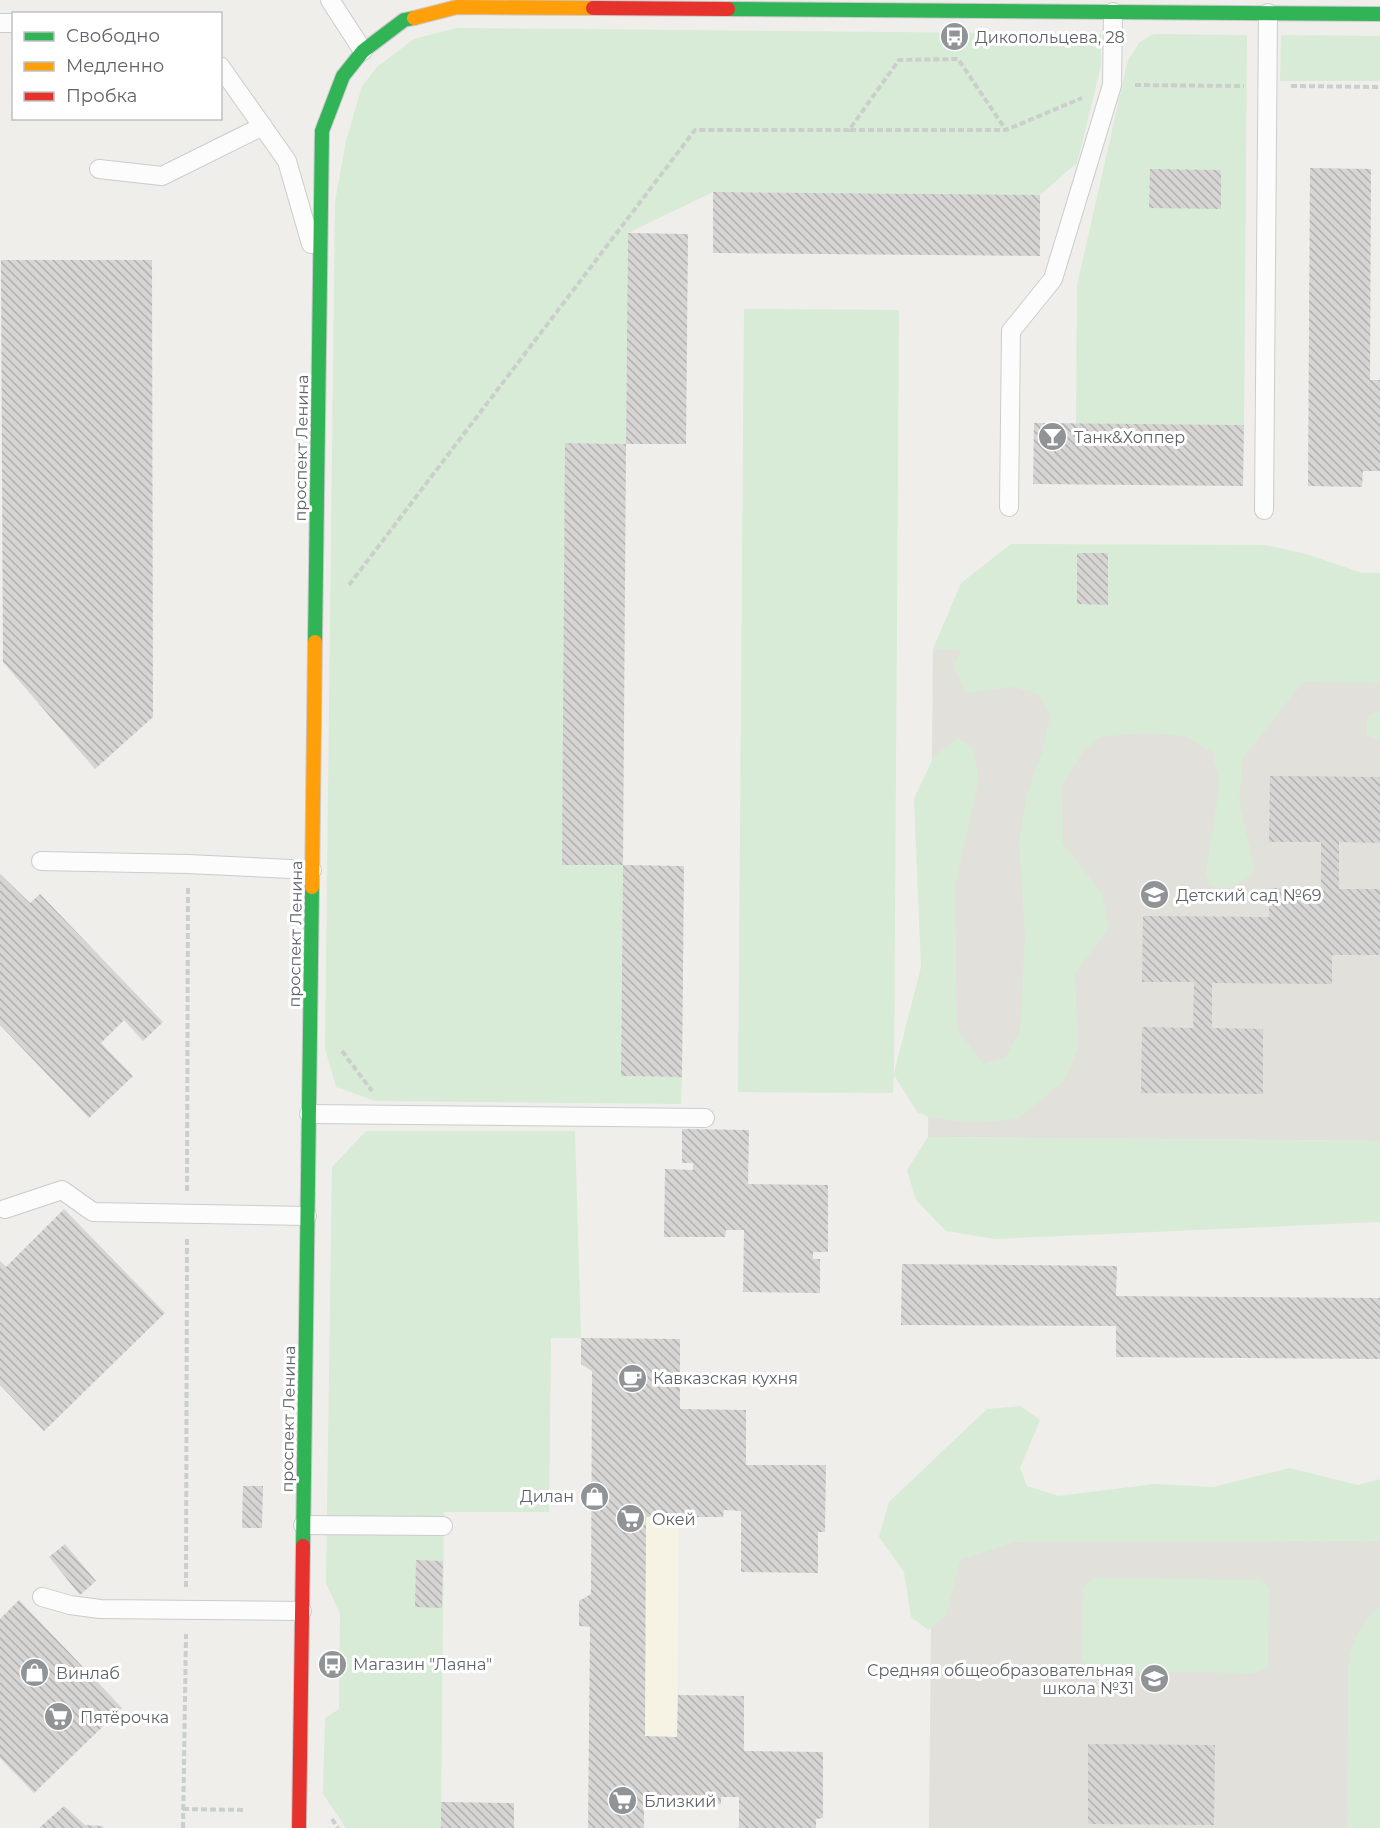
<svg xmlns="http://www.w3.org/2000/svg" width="1380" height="1828" viewBox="0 0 1380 1828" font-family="Montserrat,sans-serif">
  <defs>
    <pattern id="building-back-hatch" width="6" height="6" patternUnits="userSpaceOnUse" patternTransform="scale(1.5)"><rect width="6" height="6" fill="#d6d5d3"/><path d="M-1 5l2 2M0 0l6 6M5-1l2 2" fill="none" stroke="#b1b0af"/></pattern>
  </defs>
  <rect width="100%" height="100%" fill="#efeeea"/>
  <path fill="#f7f3e4" d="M581,1338L680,1339L677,1737L660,1736L659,1794H644V1828H588L590,1627L579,1626V1601L591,1594L592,1371L581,1364Z"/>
  <path fill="#e2e0da" d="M933,649L1380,653V1141L928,1137Z
    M932,1525L1380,1529V1828H929Z"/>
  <path fill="#d8ebd6" d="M457,28L1101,34V66L1077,163L1040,195L713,192L628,233L626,444L566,443L563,865H623L621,1076L682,1077L681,1104L375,1101L336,1087L325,1048L335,202L346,141L362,86L378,66L414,39Z
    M1154,34L1247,35L1244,425L1076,424L1077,285L1128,60L1140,42Z
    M1281,35L1380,36V81H1280Z
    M744,309L899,310L894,1073L921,967L914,799L934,756L958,738L972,747L979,778L955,886L957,1030L984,1064L1005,1058L1020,1031L1025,936L1019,841L1027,793L1042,753L1050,716L1039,694L1013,687L965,693L954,666L962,649H933L961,583L1011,544L1265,545L1306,554L1362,573H1380V683L1303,682L1243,758L1239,801L1255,872L1228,890L1209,885L1206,871L1220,783L1212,752L1184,736L1144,733L1101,737L1084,750L1062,785L1063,844L1102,893L1109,927L1075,974L1078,1047L1065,1080L1018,1119L971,1123L929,1117L917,1112L894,1075L893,1093L738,1092Z
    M1380,711V741L1367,735V717Z
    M366,1131H575L581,1338H551L549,1512H444L441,1828H346L323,1794L325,1718L339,1709L340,1614L326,1583L332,1167Z
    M928,1137L1380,1141V1222L996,1239L946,1231L916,1200L907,1170Z
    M1020,1406L1040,1420L1020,1468L1027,1486L1058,1496L1155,1484L1213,1487L1290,1468L1358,1485L1380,1479V1541L1015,1542L960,1560L946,1616L928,1630L911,1617L904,1572L879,1537L889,1502L987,1409Z
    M1099,1578L1260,1580L1266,1584L1269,1589L1268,1664C1264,1670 1261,1672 1253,1673L1092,1671C1086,1667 1083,1663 1082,1656L1083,1594C1084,1584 1089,1579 1099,1578Z
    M1380,1607V1828H1347L1348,1667C1352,1642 1360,1623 1380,1607Z"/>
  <path fill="url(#building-back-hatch)" d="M1310,168L1371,169L1370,380H1380V471H1363L1362,487L1308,486Z
    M1150,169L1221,170V209L1149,208Z
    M713,192L1040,195V256L713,253Z
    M628,233L688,234L686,444H626Z
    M1,260H152L153,717L95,769L3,662Z
    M1034,423L1244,425L1243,486L1033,484Z
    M565,443L626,444L623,865H562Z
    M1077,553H1108V605L1077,604Z
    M1270,776L1380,777V843L1339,842V889H1380V955H1332V984L1212,983V1028L1263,1029V1094L1141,1093L1142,1027L1193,1028L1194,982H1142L1143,916L1269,917V888L1321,889V842H1269Z
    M623,865L684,866L682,1077L621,1076Z
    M0,874L30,903L40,894L163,1022L143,1041L124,1020L101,1043L133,1076L89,1118L0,1025Z
    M682,1129L749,1130L748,1184L828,1185V1252H813V1259H820V1293L743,1292L744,1230H726L725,1237H664L665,1169L693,1170V1163H682Z
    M64,1209L165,1313L44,1431L0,1385V1261L6,1267Z
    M902,1264L1117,1266L1116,1296L1380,1298V1359L1116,1357V1326L901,1325Z
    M581,1338L680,1339V1409L746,1410V1465H826L825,1532H818V1573L741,1572V1511L724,1510L723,1517H646L645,1736L677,1737L678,1695L744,1696V1751L823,1752V1818L816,1819V1828H739V1797H721V1804L659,1803V1794H644V1828H588L590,1627L579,1626V1601L591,1594L592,1371L581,1364Z
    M243,1486H263L262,1528H242Z
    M65,1544L96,1581L80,1595L49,1557Z
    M416,1560L443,1561L442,1608L415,1607Z
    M19,1600L122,1708L34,1793L0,1758V1619Z
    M1088,1744L1215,1745L1214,1825L1088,1824Z
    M441,1802L514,1803V1828H441Z
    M64,1806L85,1825L103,1826V1828H39Z"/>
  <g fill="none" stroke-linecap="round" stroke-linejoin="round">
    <defs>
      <path id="lane" d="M330,0L363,51
        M0,23H14
        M220,66L287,161L311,244
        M99,169L162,176L263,126
        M1009,507L1011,331L1053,279L1112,85L1113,12
        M1264,510L1268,13
        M41,861L188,864L312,870
        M309,1114L705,1118
        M5,1209L62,1190L93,1212L307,1216
        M303,1525L443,1526
        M42,1597L70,1605L100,1609L302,1611"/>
      <path id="fast" d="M728,9L1380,14
        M315,642L322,131L343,76L363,51L404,20L414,18
        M303,1546L312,887"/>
      <path id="slow" d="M414,18L457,7L593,8
        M312,887L315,642"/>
      <path id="jam" d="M593,8L728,9
        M299,1828L303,1546"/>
    </defs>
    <use href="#lane" stroke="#cbcccc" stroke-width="20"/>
    <use href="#fast" stroke="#cacacb" stroke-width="16"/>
    <use href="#slow" stroke="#cacacb" stroke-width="16"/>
    <use href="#jam" stroke="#cacacb" stroke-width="16"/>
    <path stroke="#cacfcc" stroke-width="4" stroke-dasharray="6 3" stroke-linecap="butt" d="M1135,85L1244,86
      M1291,86L1380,87
      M850,130H1006L1082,98
      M349,585L695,130H849L899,60L958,59L1006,130
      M342,1051L372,1091
      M187,1191L188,887
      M186,1587L187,1238
      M183,1809L246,1810
      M332,1819L338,1828
      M183,1828L186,1634"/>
    <use href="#lane" stroke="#fdfcfc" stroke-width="18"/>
    <use href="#fast" stroke="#30b455" stroke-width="14"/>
    <use href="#slow" stroke="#ff9f0a" stroke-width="14"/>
    <use href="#jam" stroke="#e5322d" stroke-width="14"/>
  </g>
  <defs>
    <symbol id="bus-disc" viewBox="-11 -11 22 22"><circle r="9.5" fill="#919496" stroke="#fff"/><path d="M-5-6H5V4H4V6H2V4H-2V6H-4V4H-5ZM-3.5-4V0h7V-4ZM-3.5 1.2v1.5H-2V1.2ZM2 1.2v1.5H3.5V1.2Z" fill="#fff"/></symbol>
    <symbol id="bar-disc" viewBox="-11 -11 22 22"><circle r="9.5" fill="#919496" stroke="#fff"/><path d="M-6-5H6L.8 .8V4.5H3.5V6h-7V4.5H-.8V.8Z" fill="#fff"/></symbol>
    <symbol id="school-disc" viewBox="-11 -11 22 22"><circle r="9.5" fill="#919496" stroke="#fff"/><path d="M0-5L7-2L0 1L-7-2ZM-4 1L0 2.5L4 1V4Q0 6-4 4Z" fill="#fff"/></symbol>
    <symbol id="cafe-disc" viewBox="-11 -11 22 22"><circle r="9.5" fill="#919496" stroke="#fff"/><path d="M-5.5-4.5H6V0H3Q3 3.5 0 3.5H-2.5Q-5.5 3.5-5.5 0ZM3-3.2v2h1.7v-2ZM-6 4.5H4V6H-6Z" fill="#fff"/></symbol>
    <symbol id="shop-disc" viewBox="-11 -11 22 22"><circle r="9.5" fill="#919496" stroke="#fff"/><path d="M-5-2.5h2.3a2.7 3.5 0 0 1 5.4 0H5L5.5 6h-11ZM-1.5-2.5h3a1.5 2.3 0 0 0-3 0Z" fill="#fff"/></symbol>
    <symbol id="supermarket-disc" viewBox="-11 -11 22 22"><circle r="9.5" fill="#919496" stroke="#fff"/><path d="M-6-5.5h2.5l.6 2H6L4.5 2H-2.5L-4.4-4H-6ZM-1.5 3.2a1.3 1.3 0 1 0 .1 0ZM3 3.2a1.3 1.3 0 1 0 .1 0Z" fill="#fff"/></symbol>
  </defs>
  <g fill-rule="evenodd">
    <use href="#bus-disc" x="938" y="20" width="33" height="33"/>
    <use href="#bar-disc" x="1036" y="420" width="33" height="33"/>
    <use href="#school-disc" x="1138" y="878" width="33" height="33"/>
    <use href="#cafe-disc" x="616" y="1362" width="33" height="33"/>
    <use href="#shop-disc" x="578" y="1480" width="33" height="33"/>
    <use href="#supermarket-disc" x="614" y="1502" width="33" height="33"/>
    <use href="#bus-disc" x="316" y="1648" width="33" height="33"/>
    <use href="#shop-disc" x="18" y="1656" width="33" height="33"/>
    <use href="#school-disc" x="1138" y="1662" width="33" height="33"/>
    <use href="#supermarket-disc" x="42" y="1700" width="33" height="33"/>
    <use href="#supermarket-disc" x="606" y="1784" width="33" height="33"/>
  </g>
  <g text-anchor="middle" stroke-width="6" stroke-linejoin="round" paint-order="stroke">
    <g font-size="16" fill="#5f6368" stroke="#fff" text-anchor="start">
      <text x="975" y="43">Дикопольцева, 28</text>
      <text x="1074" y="443">Танк&amp;Хоппер</text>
      <text x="1176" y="901">Детский сад №69</text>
      <text x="653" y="1384">Кавказская кухня</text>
      <text x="574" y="1502" text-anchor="end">Дилан</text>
      <text x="652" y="1525">Окей</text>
      <text x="353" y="1670">Магазин "Лаяна"</text>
      <text x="1134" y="1676" text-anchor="end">Средняя общеобразовательная<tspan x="1134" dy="18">школа №31</tspan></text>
      <text x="56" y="1679">Винлаб</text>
      <text x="80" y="1723">Пятёрочка</text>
      <text x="644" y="1807">Близкий</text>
    </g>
    <g font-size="16" fill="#5f6368" stroke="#fff">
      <text transform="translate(301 448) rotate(-89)" y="6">проспект Ленина</text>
      <text transform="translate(295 934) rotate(-89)" y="6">проспект Ленина</text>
      <text transform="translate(288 1419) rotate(-89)" y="6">проспект Ленина</text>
    </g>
  </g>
  <rect x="12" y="12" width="210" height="108" fill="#ffffff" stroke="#bfc1c3" stroke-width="1.5"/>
  <rect x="24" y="32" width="30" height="9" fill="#30b455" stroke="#bfc1c3" stroke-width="1.5"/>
  <text x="66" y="42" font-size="18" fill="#5f6368">Свободно</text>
  <rect x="24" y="62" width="30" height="9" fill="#ff9f0a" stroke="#bfc1c3" stroke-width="1.5"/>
  <text x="66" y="72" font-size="18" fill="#5f6368">Медленно</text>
  <rect x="24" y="92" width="30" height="9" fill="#e5322d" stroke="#bfc1c3" stroke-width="1.5"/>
  <text x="66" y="102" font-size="18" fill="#5f6368">Пробка</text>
</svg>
